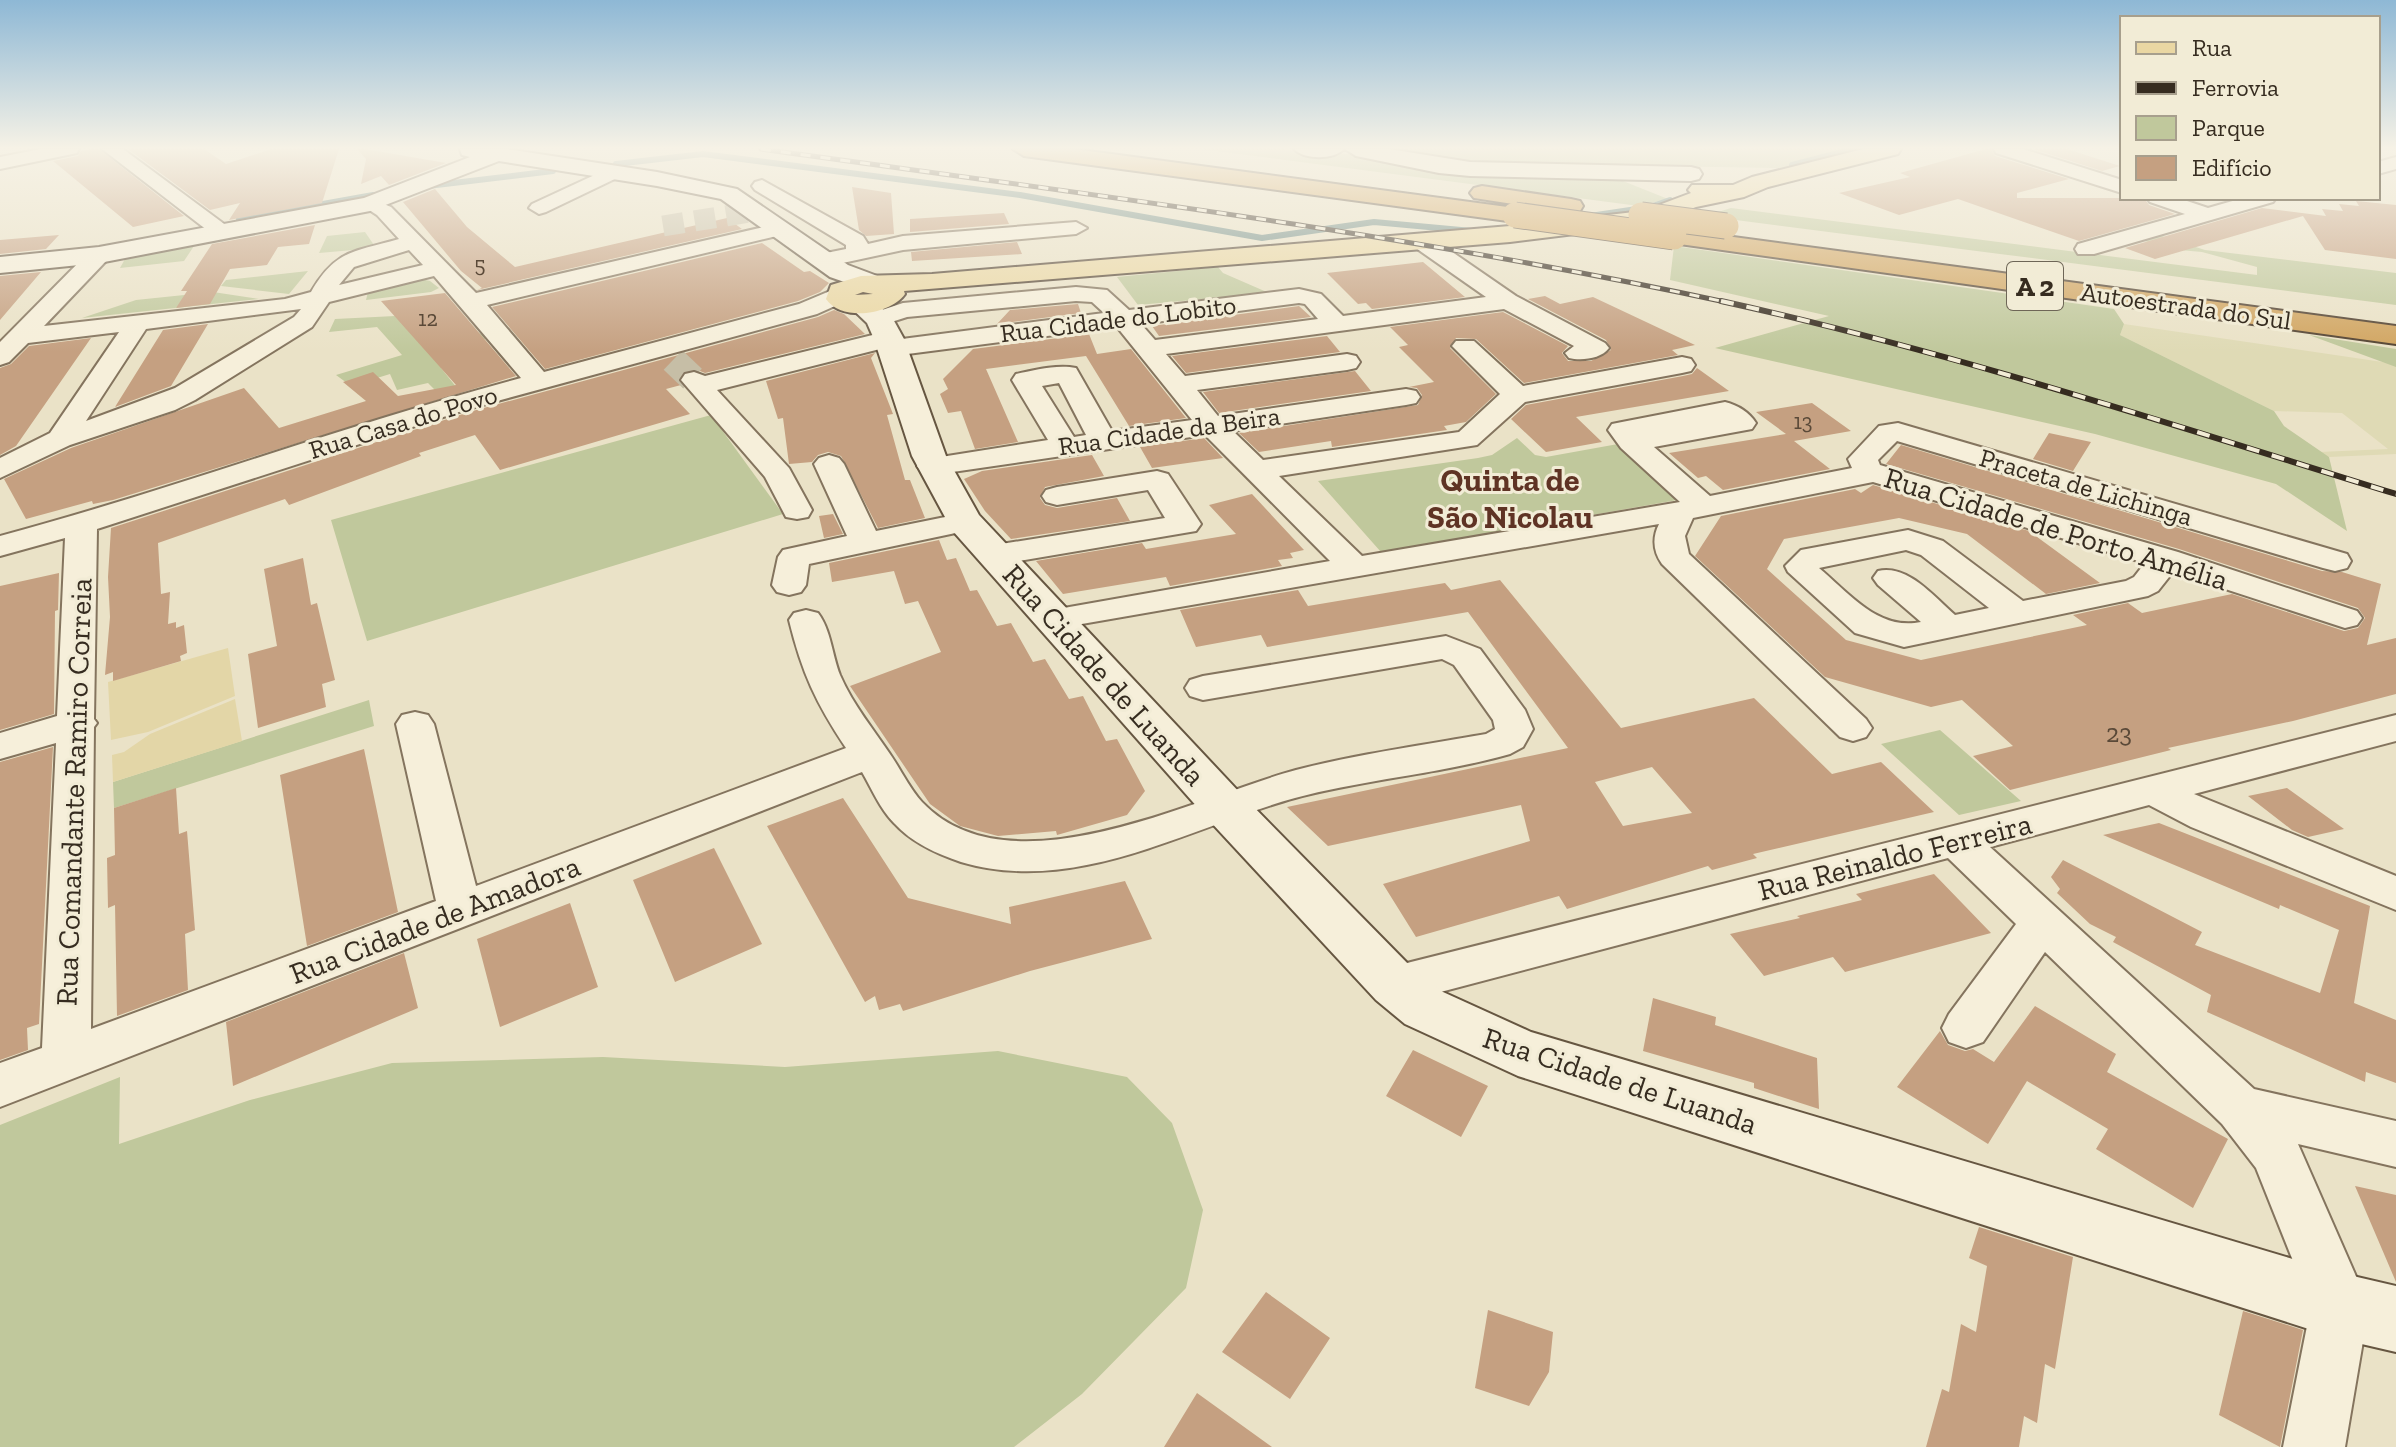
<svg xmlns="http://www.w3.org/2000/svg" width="2396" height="1447" viewBox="0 0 2396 1447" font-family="'Zilla Slab',serif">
  <rect width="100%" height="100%" fill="#eae2c7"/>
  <path fill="#dfdab5" d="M2124,324L2396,364V454L2329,457L2319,452L2388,449L2342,413L2274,411L2120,335Z"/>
  <path fill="#c0c89c" d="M1200,149H1285L1312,155L1346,154L1618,179L1668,199L1639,206Z
    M1384,149H1850L1791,164L1797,167L1781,168L1458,163Z
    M1731,208L2257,275V267L2202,252L2168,249L2136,238L2153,233L2205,250L2396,273V305L1705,216Z
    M365,232L376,248L319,253L327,236Z
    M194,246L184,261L120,268L125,259Z
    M1674,246L2114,309L2124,324L2120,335L2274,411L2284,426L2329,457L2347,531L2276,484L2095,434L1715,348L1829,316L1670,280Z
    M1218,267L1223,273L1269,293L1138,305L1117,277Z
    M308,271L289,294L221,286L226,280Z
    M421,279L430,281L439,288L431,292L366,300L368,292Z
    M213,292L259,299L82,318L136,300Z
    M395,316L469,328L489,338L462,345L441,368L457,388L443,398L428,383L397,390L390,374L351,386L336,375L402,355L377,327L329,332L335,319Z
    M2309,335L2396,349V367Z
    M711,415L783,514L367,641L331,520Z
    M1517,438L1535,455L1546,457L1618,444L1683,499L1381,552L1318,481L1478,458L1492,455Z
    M369,700L374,726L114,808L113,782Z
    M1940,730L2021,801L1959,815L1881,744Z
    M998,1051L1127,1077L1172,1123L1203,1210L1186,1288L1082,1394L1014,1447H0V1125L120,1077L119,1144L250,1100L392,1063L603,1057L785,1067Z"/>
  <path fill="#e3d6a7" d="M228,648L235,696L148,732L111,740L108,682Z
    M235,699L242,741L113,782L112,755L124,752L150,734Z"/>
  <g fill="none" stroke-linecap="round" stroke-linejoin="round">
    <path stroke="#6f8c86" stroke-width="6" d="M616,164L703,154L1020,195L1262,238L1374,222L1472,231
      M1792,165L1854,149
      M428,186L553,171
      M1590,216L1650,207L1670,200
      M239,219L373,195"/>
  </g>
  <path fill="#c5a081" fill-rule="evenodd" d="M91,149H99L184,216L133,227L53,161L78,156L81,151Z
    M128,149H204L226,164L271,149H339L322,203L229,220L240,203L210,210Z
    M357,149H365L446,163L389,185L381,176L361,184L366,159Z
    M1986,149H1991L1995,156L2069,179L2017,193V198H2144L2149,205L2175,214L2079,241L1958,199L1899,215L1839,193L1910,177L1900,173Z
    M2033,149H2067L2120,166L2102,171Z
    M852,187L891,193L894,234L866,236L859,230Z
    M435,189L467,227L515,267L727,218L742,229L477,290L482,288L461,271L403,202Z
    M2356,201L2396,205V259L2325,250L2303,216L2155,259L2125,248L2262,208L2326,216L2322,209L2343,211L2339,204L2359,206Z
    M1004,213L1009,224L910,232V219Z
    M315,225L309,244L278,247L267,265L230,269L210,304L176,308L187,291H181L212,244Z
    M59,235L46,249L0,254V240Z
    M1017,242L1022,254L912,261L911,252Z
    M762,243L804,272L810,271L829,283L820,292L798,301L545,369L492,307Z
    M1423,262L1465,297L1372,309L1366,303L1358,304L1327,273Z
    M41,272L0,320V276Z
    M445,293L516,376L113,500L93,504L92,501L26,519L4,479L71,448L244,388L279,428L366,401L343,382L373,372L398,396L456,385L381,301Z
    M1545,296L1560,304L1593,297L1695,345L1672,350L1678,355L1524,383L1476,339L1456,338L1450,348L1496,394L1466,422L1444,426L1447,430L1332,447L1331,441L1259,452L1239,433L1418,405L1422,395L1417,388L1409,387L1434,382L1399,347L1408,345L1390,327L1503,312L1568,346L1562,353L1568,361H1591L1611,350L1606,340L1528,299Z
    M1078,304L1081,313L997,324L1010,310Z
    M1299,306L1311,317L1159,336L1152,326Z
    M834,310L844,314L865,334L705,373L695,369L684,371L678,380L681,385L666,389L690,414L500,470L475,435L419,453L421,456L289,505L285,499L158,543L161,594L170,592L168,624L176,622V628L184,625L187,653L180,656L181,661L113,681V672L105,675L110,617L108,577L111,528L469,412L818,317Z
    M208,324L171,386L115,407L163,330Z
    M1089,334L1097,354L1131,349L1186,418L1129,426L1086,356L986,369L1018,442L975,449L961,411L948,413L940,394L948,389L943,379L973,349Z
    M1327,336L1340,352L1186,373L1172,356Z
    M91,338L16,446L0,455V368L11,364L29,346Z
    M875,353L871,358L893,414L887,415L905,480H910L925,518L878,528L841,456L828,452L818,455L812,462L789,464L783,418L778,419L766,381Z
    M1697,368L1729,391L1576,417L1602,442L1546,452L1511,419L1526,405L1683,376L1692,374Z
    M1355,371L1371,391L1219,413L1203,392Z
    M1812,403L1851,431L1794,441L1830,469L1723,490L1706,476L1698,478L1669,453L1786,434L1756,412Z
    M2049,433L2091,442L2073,471L2033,459Z
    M1204,438L1223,458L1152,468L1140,447Z
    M1901,445L2322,571L2342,572L2381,584L2367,645L2396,638V694L2293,721L2168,748L2171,750L2010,790L1973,756L2013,746L1962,700L1931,707L1825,677L1695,556L1721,516L1855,489L1861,493L1873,485L2029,531L2100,583L2046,594L1967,534L1899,518L1784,539L1767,569L1846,640L1921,660L2087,625L2073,615L2128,603L2142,613L2232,594L2344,631L2358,628L2365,618L2358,608L2179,549L1886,464Z
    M1092,455L1104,476L1045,487L1040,498L1045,505L1057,508L1117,498L1130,521L1011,539L985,511L964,479L982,471Z
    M1252,494L1304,550L1290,553L1293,558L1278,560L1282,566L1170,586L1166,577L1063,594L1036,561L1142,543L1146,549L1236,534L1209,505Z
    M833,514L843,534L824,538L819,516Z
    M939,540L947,560L956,558L970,591L977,590L997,626L1011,623L1033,662L1045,659L1069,699L1083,696L1106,741L1117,739L1145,791L1127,815L1057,835L1056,831L998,836L960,826L930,804L850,686L941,652L918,601L905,604L894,571L832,582L829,563Z
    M303,558L311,605L317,603L335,680L322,684L326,707L258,728L248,654L277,646L264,569Z
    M59,573L58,610L55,611L54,714L0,730V586Z
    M1500,580L1621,728L1754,698L1832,774L1881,762L1934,812L1753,854L1757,858L1712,870L1708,866L1567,909L1559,896L1416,937L1383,884L1530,841L1521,805L1328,846L1287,807L1568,748L1468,612L1267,647L1261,635L1196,647L1180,610L1298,590L1308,606L1445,583L1451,590ZM1652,767L1692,813L1623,826L1595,782Z
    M53,747L39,1024L27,1028L28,1050L0,1060V762Z
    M364,749L398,912L307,946L280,775Z
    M176,788L179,834L187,831L195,930L185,934L188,990L117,1016L115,905L108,908L107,858L115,855L114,808Z
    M2287,788L2344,829L2308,837L2292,830L2248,796Z
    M843,798L908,898L1011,924L1009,907L1125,881L1152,939L1030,971L903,1011L900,1004L879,1010L875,996L865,1002L767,826Z
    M2159,823L2370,906L2354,1003L2396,1020V1083L2366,1072L2365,1082L2207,1012L2211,995L2113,942L2116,937L2090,924L2057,893L2060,889L2051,877L2063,860L2202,932L2195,945L2320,993L2339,930L2280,905L2279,909L2103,835Z
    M714,848L762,944L675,982L633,880Z
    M1934,874L1991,933L1845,972L1833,957L1764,976L1730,934L1800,918L1797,916L1862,900L1856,894Z
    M570,903L598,987L500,1027L477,939Z
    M404,953L418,1008L233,1086L226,1022Z
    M1653,998L1716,1017L1715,1025L1817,1058L1819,1109L1754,1088V1083L1643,1051Z
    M2035,1006L2116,1054L2107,1072L2228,1139L2193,1208L2096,1149L2108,1129L2027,1081L1988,1144L1897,1087L1940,1031L1948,1045L1965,1051L1973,1049L1994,1062Z
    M1413,1050L1488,1086L1461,1137L1386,1096Z
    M2355,1186L2396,1195V1282Z
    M1979,1227L2073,1257L2055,1369L2045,1364L2037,1423L2024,1416L2019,1447H1926L1942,1389L1949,1392L1961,1324L1976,1332L1987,1266L1969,1258Z
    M1266,1292L1330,1338L1290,1399L1222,1352Z
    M1488,1310L1553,1332L1549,1372L1529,1406L1475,1388Z
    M2243,1311L2303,1330L2280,1447L2219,1415Z
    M1197,1393L1272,1447H1164Z"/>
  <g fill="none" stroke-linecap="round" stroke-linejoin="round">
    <path stroke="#c6bea6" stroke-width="21" stroke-dasharray="21 11" stroke-linecap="butt" d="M663,226L756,211"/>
    <path stroke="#c6bea6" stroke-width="27" stroke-dasharray="27 14" stroke-linecap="butt" d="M673,360L694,380"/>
    <defs>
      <path id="street" d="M41,149H79L77,153L0,169V157Z
        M102,149H123L235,232L232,237H216Z
        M1994,149H2023L2122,180V193L1996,153Z
        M2396,157V169L2378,174V162Z
        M614,166L624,172L621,176L546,212L539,214L529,208L532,204Z
        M762,180L863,236L868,244L903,236L1076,222L1087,228L1076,234L903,250L824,267L816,265L813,260L816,255L846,249V245L755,190L752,186L755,182Z
        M370,198L391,207L476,293L781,223L792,229L781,235L487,305L544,372L799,304L830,291H846L850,296L846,301L817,314L468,409L97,529L94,719L97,723L94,727L91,1029L436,901L396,724L402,715L415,712L428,715L434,724L476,886L846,748C816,703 802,673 789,620L794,613L806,610L818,613C831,630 832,655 840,675C853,705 874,730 892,757C902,772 910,789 922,802C1010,895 1195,797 1296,770C1358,754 1423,745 1486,734L1495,729L1493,720L1454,665L1442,659L1203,700L1190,696L1185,688L1190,680L1203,676L1446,636L1480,649L1525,710L1533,729L1523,747L1510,754C1440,774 1366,779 1295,798C1187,828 1076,896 961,862C937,854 912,843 894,823C880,809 872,789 862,772L0,1107V1063L42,1048L56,743L0,759V733L57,716L65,538L0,556V536C175,489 345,425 521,378L434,276L329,302L312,327L195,400L175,410L70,445L0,478V458L50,433L119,332L28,343L9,362L0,365V342L91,250L99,248L110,255L107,260L44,326L285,299L311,292C336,249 354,252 399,239L377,215L360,204ZM409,250L423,265L339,285L354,267ZM301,309L294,317L175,388L86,421L146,329Z
        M2147,198H2178L2208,208L2243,198H2276L2273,202L2094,254H2078L2075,249L2078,244L2185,214L2150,202Z
        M1421,234L1429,236L1516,296L1605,343L1609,348C1601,359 1581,361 1569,358L1565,353L1574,346L1504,309L1166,354L1185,376L1347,354L1356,356L1360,362L1356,368L1347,370L1197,390L1218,416L1406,389L1416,391L1420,397L1416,403L1406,405L1233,431L1263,460L1459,432L1500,394L1452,346L1456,341H1474L1523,386L1682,357L1691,359L1695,365L1691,371L1682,373L1525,402L1477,445L1279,476L1362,556L1680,502L1621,448L1608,430L1612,424L1622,422L1725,402C1737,405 1749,412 1756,423L1752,429L1654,447L1710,496L1852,468L1848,459L1879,426L1898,423L2347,554L2351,561L2347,568L2335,571L2323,568L1897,441L1878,460L1880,465L2178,552L2357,611L2362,618L2357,625L2345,628L2173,572L2158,591L2148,596L1904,647L1855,633L1788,572L1785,566L1801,550L1908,530L1943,541L2023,601L2126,581L2134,577L2145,563L1873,482L1693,518L1685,536L1689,554L1866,719L1872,728L1866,737L1853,741L1840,737L1662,564C1653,551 1652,538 1659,524L1053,629L1041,626L1036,619L1041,612L1330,561L1205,435L932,475L922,472L917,466L922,460L1048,440L1012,380L1016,374C1034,370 1058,364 1076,368L1112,431L1192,420L1117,327L892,356L883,353L880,349L717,390L789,468L812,510L808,517L797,519L786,517L765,477L681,380L685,374L694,372L705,376L889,331L898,334L902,339L1104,313L1092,302L1076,301L907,317L879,326L870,324L867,319L870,314L903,303L1076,287L1107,290L1129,310L1299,289L1321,294L1343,316L1486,297L1413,246L1410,241L1413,236ZM1299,303L1305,304L1318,319L1155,340L1141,324ZM1059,383L1086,435L1074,437L1042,386ZM1906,550L1921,555L1989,608L1955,615C1934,597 1908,564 1878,571L1873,578L1878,585L1921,622C1878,631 1849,593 1819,568Z
        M829,455L839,458L844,464L876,531L965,513L976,515L981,522L976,529L965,531L809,564L806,585L801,592L789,595L777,592L772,585L778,557L783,550L847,536L814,464L819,458Z
        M1157,471L1168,474L1172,480L1201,524L1196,531L995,565L984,562L979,555L984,548L995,545L1165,518L1148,490L1057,505L1046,502L1042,496L1046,490L1057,487Z
        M2396,715V741L2194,794L2396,876V910L2191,827L2149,805L1990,847L2254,1089L2396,1121V1167L2298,1144L2369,1306L2345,1447H2283L2311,1306L2256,1168L2222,1124L2045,952L1983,1042L1966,1048L1949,1042L1942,1028L1949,1014L2016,924L1948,858L1395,1004L1379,998L1372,985L1379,972L1395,966Z"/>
      <path id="secondary" d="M460,149H507L657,172L737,189L848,265L880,277L884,283L880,289L870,291L830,277L721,199L657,186L499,161L370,211L99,263L0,273V257L99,247L364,198L470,157L462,155Z
        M1294,149H1344C1334,160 1304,160 1294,149Z
        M1345,149H1389L1470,162L1691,167L1699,169L1702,174L1699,179L1691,181L1470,176L1439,173L1356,156Z
        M861,296L871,298L893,319L904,339L946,456L979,515L1241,794L1414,970L1443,992L1531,1032L2340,1273L2396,1286V1352L2340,1339L1518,1076L1405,1024L1376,1000L1207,818L952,530L912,456L874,339L867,323L847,304L851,298Z"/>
      <path id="primary" d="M1863,149H1901L1898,154L1768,187L1744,197L1696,207L1648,225L1510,242L904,291L905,294C890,315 842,322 826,299L831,285L861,276L932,274L1510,226L1643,211L1691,193L1688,190L1692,185H1733L1752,177ZM863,292L873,294L855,295Z"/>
      <path id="highway" d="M1013,149H1074L1515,208L1524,210L1527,215L1524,220L1515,222L1024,156Z
        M1482,186L1571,199L1580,201L1583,206L1580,211L1571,213L1474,198L1470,193L1474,188Z
        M1674,229L2396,326V344L1665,242L1661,237L1665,232Z"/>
    </defs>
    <use href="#street" stroke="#84745e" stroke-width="4"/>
    <use href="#secondary" stroke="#665641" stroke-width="4"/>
    <use href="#primary" stroke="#534332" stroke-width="4"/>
    <use href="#highway" stroke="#534332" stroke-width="4"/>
    <use href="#street" fill="#f6efda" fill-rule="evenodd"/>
    <use href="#secondary" fill="#f6efda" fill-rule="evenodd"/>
    <use href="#primary" fill="#ead7a3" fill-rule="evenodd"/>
    <use href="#highway" fill="#d1a561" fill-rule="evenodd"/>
    <defs>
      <path id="rail-far1" d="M761,149C1085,194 1410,234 1730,303"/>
      <path id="rail" d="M1721,301C1949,351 2173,425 2396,494"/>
    </defs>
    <use href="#rail-far1" stroke="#362c20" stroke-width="5"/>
    <use href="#rail" stroke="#362c20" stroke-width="6"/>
    <use href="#rail-far1" stroke="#f2ecd6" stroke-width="3" stroke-dasharray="10" stroke-linecap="butt"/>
    <use href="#rail" stroke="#f2ecd6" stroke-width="4" stroke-dasharray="13" stroke-linecap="butt"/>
    <defs>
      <path id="highway-bridge" d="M1515,215L1674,237
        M1641,215L1726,226"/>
    </defs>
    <use href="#highway-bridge" stroke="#534332" stroke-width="27" stroke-linecap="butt"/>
    <use href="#highway-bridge" stroke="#d1a561" stroke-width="25"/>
  </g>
  <linearGradient id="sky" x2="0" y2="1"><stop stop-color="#8eb8d5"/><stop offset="0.42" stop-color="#f6f2e6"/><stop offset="1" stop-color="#f6f2e6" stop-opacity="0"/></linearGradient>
  <rect width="2396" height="352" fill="url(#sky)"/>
  <g text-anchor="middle" stroke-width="6" stroke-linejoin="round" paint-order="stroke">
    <g font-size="22" fill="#5a4938">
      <text x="480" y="272">5</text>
      <text x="428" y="326">12</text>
      <text x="1803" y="429">13</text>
    </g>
    <g font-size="26" fill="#362c20" stroke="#f2ecd6">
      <text transform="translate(2186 306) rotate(8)" y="9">Autoestrada do Sul</text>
      <text transform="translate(1118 319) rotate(-7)" y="9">Rua Cidade do Lobito</text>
      <text transform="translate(403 422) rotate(-17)" y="9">Rua Casa do Povo</text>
      <text transform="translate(1169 431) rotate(-8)" y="9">Rua Cidade da Beira</text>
      <text transform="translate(2086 487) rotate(16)" y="9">Praceta de Lichinga</text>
    </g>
    <g font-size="26" fill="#5a4938">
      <text x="2119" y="742">23</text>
    </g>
    <rect fill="#f2ecd6" stroke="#6e6657" stroke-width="2" x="2007" y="262" width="56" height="48" rx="6"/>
    <g font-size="28" font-weight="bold" fill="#362c20">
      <text x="2035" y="296">A 2</text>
    </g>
    <g font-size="30" fill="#362c20" stroke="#f2ecd6">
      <text transform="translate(2056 529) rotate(17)" y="10">Rua Cidade de Porto Amélia</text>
      <text transform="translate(1104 675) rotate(48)" y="10">Rua Cidade de Luanda</text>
      <text transform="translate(74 792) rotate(-88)" y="10">Rua Comandante Ramiro Correia</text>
      <text transform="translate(1895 857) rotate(-14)" y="10">Rua Reinaldo Ferreira</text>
      <text transform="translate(435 920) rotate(-21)" y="10">Rua Cidade de Amadora</text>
      <text transform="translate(1620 1081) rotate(18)" y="10">Rua Cidade de Luanda</text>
    </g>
    <g font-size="32" font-weight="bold" fill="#5f3324" stroke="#f2ecd6">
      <text x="1510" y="491">Quinta de<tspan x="1510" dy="37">São Nicolau</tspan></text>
    </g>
  </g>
  <rect x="2120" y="16" width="260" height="184" fill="#f2ecd6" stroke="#a79f8d" stroke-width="2"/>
  <rect x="2136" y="42" width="40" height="12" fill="#ead7a3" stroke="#a79f8d" stroke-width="2"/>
  <text x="2192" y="56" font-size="24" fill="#362c20">Rua</text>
  <rect x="2136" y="82" width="40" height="12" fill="#362c20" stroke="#a79f8d" stroke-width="2"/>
  <text x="2192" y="96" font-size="24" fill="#362c20">Ferrovia</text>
  <rect x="2136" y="116" width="40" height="24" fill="#c0c89c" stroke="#a79f8d" stroke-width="2"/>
  <text x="2192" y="136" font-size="24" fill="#362c20">Parque</text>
  <rect x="2136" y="156" width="40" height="24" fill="#c5a081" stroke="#a79f8d" stroke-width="2"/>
  <text x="2192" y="176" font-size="24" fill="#362c20">Edifício</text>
</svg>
